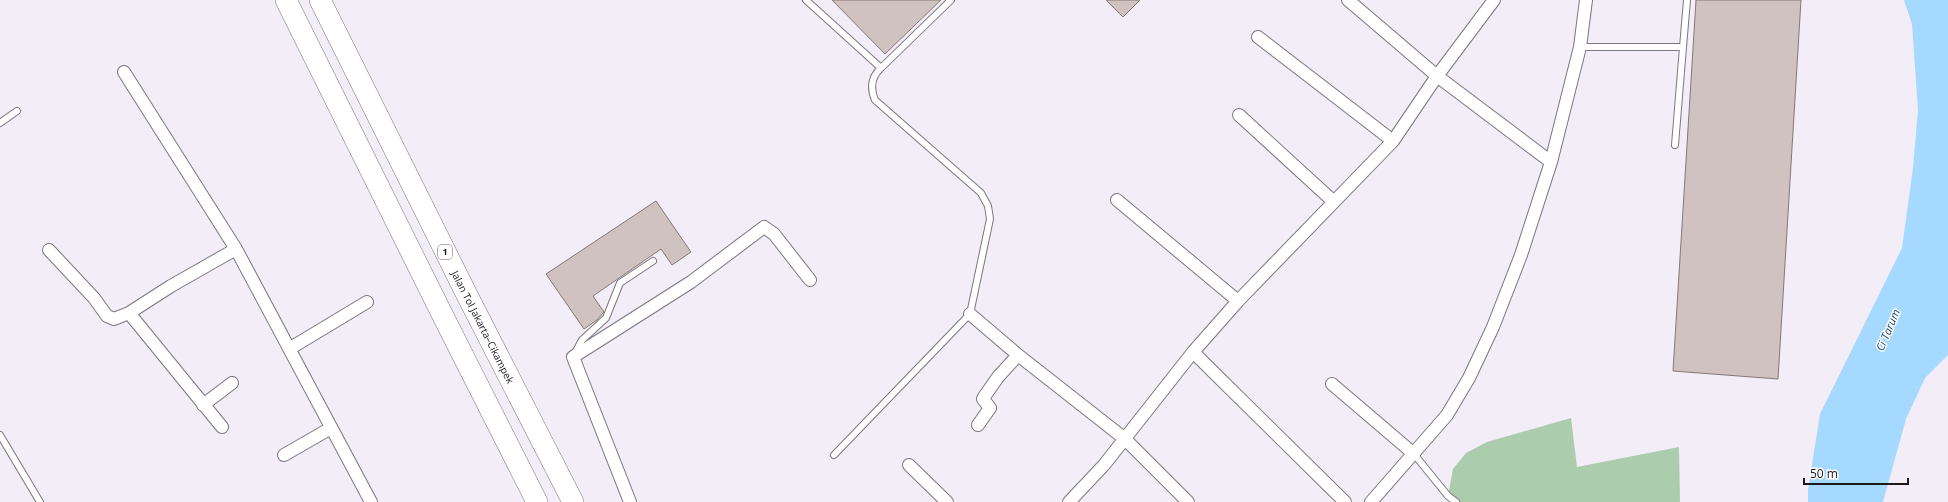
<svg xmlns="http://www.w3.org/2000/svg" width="1948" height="502" viewBox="0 0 1948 502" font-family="'Open Sans',sans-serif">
  <rect width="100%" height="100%" fill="#f3edf7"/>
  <path fill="#abccad" d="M1571,418L1577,467L1679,447L1680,502H1451L1448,496L1453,469L1466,453L1487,442Z"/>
  <path fill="#a6d9ff" d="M1904,0H1948V355L1925,378L1906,419L1883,502H1808V490L1820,414L1902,248L1913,168L1918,110L1912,24Z"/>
  <path fill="#cfc2c0" stroke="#847876" d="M832,0H941L885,54Z
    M1106,0H1140L1123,17Z
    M1696,0H1801L1778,379L1673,371Z
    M656,201L691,252L672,265L661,249L593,296L604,312L597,320L584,329L546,274Z"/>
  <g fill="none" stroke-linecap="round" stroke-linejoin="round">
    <defs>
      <path id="service" d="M806,0L881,68C871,77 870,88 875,100L981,193L988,206L990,219L970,314L834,455
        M1580,47H1683L1687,0
        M881,68L951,0
        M0,123L17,111
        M1675,145L1683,47
        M575,353L582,340L606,318L620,283L653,261
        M0,435L40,502
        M1414,454L1448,496L1456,502"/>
      <path id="minor" d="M1348,0L1437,76L1551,162
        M1258,37L1393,141
        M124,72L236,249L371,502
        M1239,115L1334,202
        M1117,200L1238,301
        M49,250L94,298L107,316L114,319L129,313L171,286L236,249
        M129,313L222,427
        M970,314L1018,355L1125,439L1188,502
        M289,349L367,302
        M1193,352L1345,502
        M1332,384L1414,454
        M203,405L232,383
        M978,425L990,408L983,399L984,397L998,377L1018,355
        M284,455L331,428
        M909,465L947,502
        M630,502L573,357L691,282L764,227L774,234L810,280
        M1069,502L1104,465L1193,352L1238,301L1393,141L1437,76L1494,0
        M1371,502L1447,415L1469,378L1493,327L1521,255L1551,162L1580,47L1586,0"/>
      <path id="motorway" d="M286,0L441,312L537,502
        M320,0L467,295L573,502"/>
    </defs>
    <use href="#service" stroke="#7b767f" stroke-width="8"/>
    <use href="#minor" stroke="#7b767f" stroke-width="14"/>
    <use href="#motorway" stroke="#7b767f" stroke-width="22"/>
    <use href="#service" stroke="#fff" stroke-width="6"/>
    <use href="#minor" stroke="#fff" stroke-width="12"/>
    <use href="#motorway" stroke="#fff" stroke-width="21"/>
  </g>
  <g text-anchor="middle" stroke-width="3" stroke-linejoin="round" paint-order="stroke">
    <rect fill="#fdfcfe" stroke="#5f5d60" stroke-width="1" x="438" y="245" width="14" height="14" rx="3"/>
    <g font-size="9" font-weight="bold" fill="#1b191c">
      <text x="445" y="255">1</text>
    </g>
    <g font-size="10" fill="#1b191c" stroke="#fdfcfe">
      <text transform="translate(483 327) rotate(63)" y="4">Jalan Tol Jakarta–Cikampek</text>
    </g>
    <g font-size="11" font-style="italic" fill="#114b6f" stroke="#fdfcfe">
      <text transform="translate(1888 330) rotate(-67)" y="4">Ci Tarum</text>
    </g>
  </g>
  <path d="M1804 478v6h104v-6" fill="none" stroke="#1b191c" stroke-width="2"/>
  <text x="1810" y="478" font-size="12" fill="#1b191c" stroke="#fdfcfe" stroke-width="3" paint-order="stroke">50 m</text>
</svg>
